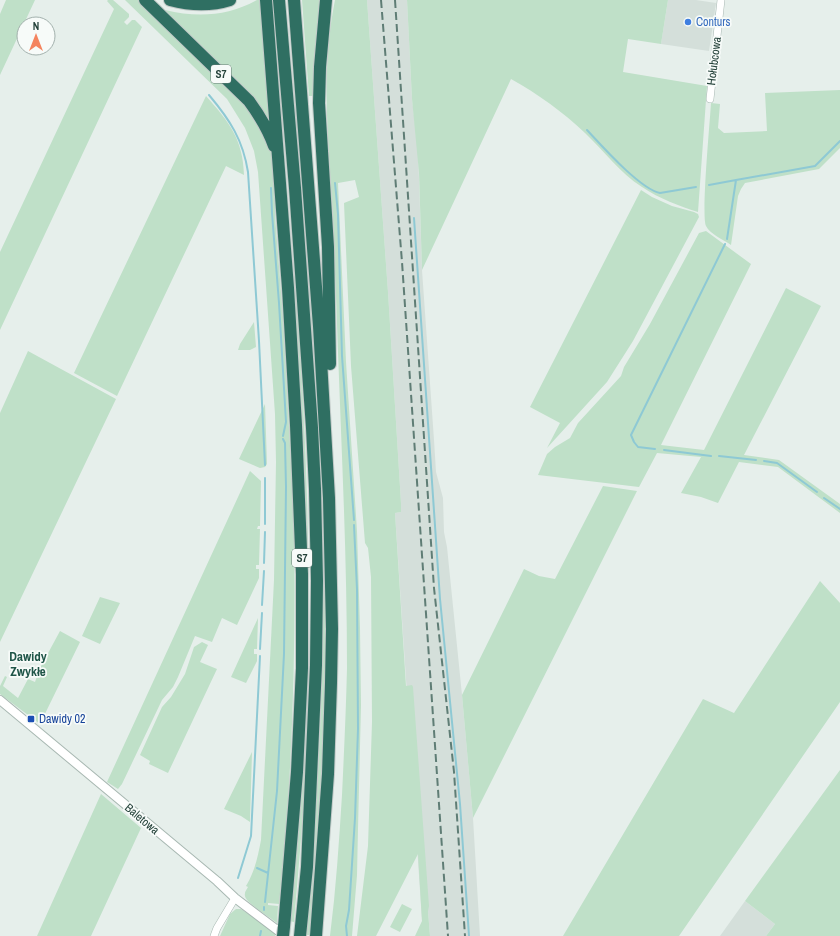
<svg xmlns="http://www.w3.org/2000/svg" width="840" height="936" viewBox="0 0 840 936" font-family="'Archivo Narrow',sans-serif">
  <rect width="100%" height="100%" fill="#e6efeb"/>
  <path fill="#d4dfda" d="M367,0H407L412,99L418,149L422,270L434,440L436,472L443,498L444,532L447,547L462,695L473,818L480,936H430L428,911L422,921L395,513L401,512V503L388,292Z
    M668,0H696L716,3L709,51L661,44Z
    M745,901L775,924L766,936H720Z"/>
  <path fill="#bfe0c8" d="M6,0H35L0,75V14Z
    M108,0H113L129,14V17L124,22L127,25L132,20H135L142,27L0,330V252L114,9L107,1Z
    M125,0H139L242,100L267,138L271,151L275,188V216L283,317L294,519C296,648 293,776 279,904L268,903V905L278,906L277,923C271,918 245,902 245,896C244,892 247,889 248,887L246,886C255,871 258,856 261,840L274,580L276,462L275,414L258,172L254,151L245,128L227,99Z
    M257,0H262L271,121H267L164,11L165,10C198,18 228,16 257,0Z
    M302,0H321L315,54L313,96H309Z
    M335,0H367L388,292L401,503V512L395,513L406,686L412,685L413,687L429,906L428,911L430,936H415L422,921L418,854L376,936H357L368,846L372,722L371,577L368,548L365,543L351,366L344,203L359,197L355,180L338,183L346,362L357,531L360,628L361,705L358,829L357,875L352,936H330C336,889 339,842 342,795C344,753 346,710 347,668C347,544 340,420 336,296C334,260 334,224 331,188C327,122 322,65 335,0Z
    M407,0H668L661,44L628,39L623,72L707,86L698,212C679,206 660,199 642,187C620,173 604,151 585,133C563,112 538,94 511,79L422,270L419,173L412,99Z
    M840,90V148L819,169L745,183L741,189L738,196L731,245C724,240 710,234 706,226C701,216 710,121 711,103L720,104L718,128L724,133L767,131L765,93Z
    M206,96C229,122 243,139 244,175L226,166L117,396L74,373Z
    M641,190L652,197L672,206L694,212L698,214L699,217L633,341L607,382L547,448L560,423L530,407Z
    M706,231L751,264L661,445L704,450L786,288L821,306L744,455L779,460L840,504V513L778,467L739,462L718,503L701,497L681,493L701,457L657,453L639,487L538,475L547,454L555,447L570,438L578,423L621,376L624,367L650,324L699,233Z
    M311,273C320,407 328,542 326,676C324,762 317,849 310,935H306L318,772L321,709L322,574L306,274Z
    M295,276C307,431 312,586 307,741C305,801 299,862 294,922L289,921L303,751L291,277Z
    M254,322L256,347L250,350H238L240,344Z
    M28,351L116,399L0,642V413Z
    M265,404L267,464L265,467L260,468L239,459Z
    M250,471L261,481L260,526H258L257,529H260L259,565H256V569H259V578L237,625L222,618L212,642L195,636L178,677L173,687L162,700L122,784L118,789L107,782Z
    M603,486L637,491L473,818L462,695L524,569L539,576L555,579Z
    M820,581L840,603V702L679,936H563L703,699L734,713Z
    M100,597L120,603L100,644L82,636Z
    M258,618L257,649H254V654H257V661L246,683L231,677Z
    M60,631L80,642L40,724L0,694V686L5,676L7,677L3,686L18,698L28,679L35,682L40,668Z
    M202,642L208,645L200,662L217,669L168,773L149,764L150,761L140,755L162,707L171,697L185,674L194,647Z
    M252,752L250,822L241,816L224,809Z
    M840,770V936H766L775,924L745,901Z
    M101,794L141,828L91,936H37Z
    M402,904L412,909L400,932L390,927Z
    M236,909H241L276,933L275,936H220L230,914Z"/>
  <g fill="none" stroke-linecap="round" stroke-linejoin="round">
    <path stroke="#8ec9d4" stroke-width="2" d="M209,95C230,120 243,140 248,172L259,341L265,465
      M587,130C602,146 640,189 660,193L696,187
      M335,183L338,214L342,356L354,520
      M709,185L736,180
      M271,188L272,213L279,303L286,422L283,436
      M414,218L440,599L460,804L469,936
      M727,239L736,180L815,166L840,141
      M655,449L638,447L634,442L631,435L725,244
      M664,450L711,456
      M719,456L756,460
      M764,461L777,463L817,492
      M265,478V524
      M824,498L840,509
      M264,563L265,532
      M262,605L264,571
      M260,649L262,613
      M257,868L268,873
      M238,878L251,836L260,656
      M265,902L277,791L284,654L286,487L285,443L283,439
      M264,910V907
      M260,936L261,931
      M347,936L346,926L349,910L355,818L358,729L357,589L354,525"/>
    <defs>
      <path id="minor" d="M710,99L721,0
        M214,936L217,928L235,898"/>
      <path id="tertiary" d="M0,700L217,881L235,898L285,936"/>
      <path id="motorway" d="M145,0L249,101C260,116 268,129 274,146
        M170,0C189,5 211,6 230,0
        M266,0L288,288L296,425L302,574V668L297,772L284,927
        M279,0L295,188L312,428L315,489L317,581L316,665L307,867L300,936
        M294,0L319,326L329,498L332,629L331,683L328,774L316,936
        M326,0L320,67L319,103L328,247L330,364"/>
    </defs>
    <use href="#minor" stroke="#a8b8b2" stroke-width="8"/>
    <use href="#tertiary" stroke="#a8b8b2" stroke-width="10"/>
    <use href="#motorway" stroke="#c2cac8" stroke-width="14"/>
    <use href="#minor" stroke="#fff" stroke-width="7"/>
    <use href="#tertiary" stroke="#fff" stroke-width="8"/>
    <use href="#motorway" stroke="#2f6f62" stroke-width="12"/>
    <path stroke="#5f7d75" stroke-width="2" stroke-dasharray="8 4" stroke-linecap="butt" d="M381,0L402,262L448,936
      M395,0L434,588L454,772L465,936"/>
    <defs>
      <path id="motorway-bridge" d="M283,936L284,927"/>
    </defs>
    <use href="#motorway-bridge" stroke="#c2cac8" stroke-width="14" stroke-linecap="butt"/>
    <use href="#motorway-bridge" stroke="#2f6f62" stroke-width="12"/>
  </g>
  <circle fill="#3f7fe0" stroke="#f7fbf9" stroke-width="1.5" cx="688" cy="22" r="4"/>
  <rect fill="#1a4fb4" stroke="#f7fbf9" stroke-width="1.5" x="27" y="715" width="8" height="8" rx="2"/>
  <g text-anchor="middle" stroke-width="3.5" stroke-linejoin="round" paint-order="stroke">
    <g fill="#f7fbf9" stroke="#637a73" stroke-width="1">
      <rect x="211" y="65" width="20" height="18" rx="3"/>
      <rect x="292" y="549" width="20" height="18" rx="3"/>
    </g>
    <g font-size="11" font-weight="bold" fill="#24423a">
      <text x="221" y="78">S7</text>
      <text x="302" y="562">S7</text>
    </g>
    <g font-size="12" fill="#366cbe" stroke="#f7fbf9" text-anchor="start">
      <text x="696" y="26">Conturs</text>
    </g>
    <g font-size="12" fill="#24423a" stroke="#f7fbf9">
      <text transform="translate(714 61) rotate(-83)" y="4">Hołubcowa</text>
      <text transform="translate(142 819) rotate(40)" y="4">Baletowa</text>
    </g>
    <g font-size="12" fill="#164399" stroke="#f7fbf9" text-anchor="start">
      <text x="39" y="723">Dawidy 02</text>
    </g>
    <g font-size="13" font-weight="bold" fill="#1f5548" stroke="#f7fbf9">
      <text x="28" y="661">Dawidy<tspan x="28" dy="15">Zwykłe</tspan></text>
    </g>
  </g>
  <g transform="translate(36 36)"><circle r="19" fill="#f7fbf9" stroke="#a3b1ad"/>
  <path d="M0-3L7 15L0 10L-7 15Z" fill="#f4845f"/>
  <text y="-6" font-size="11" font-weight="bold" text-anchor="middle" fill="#24423a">N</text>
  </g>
</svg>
